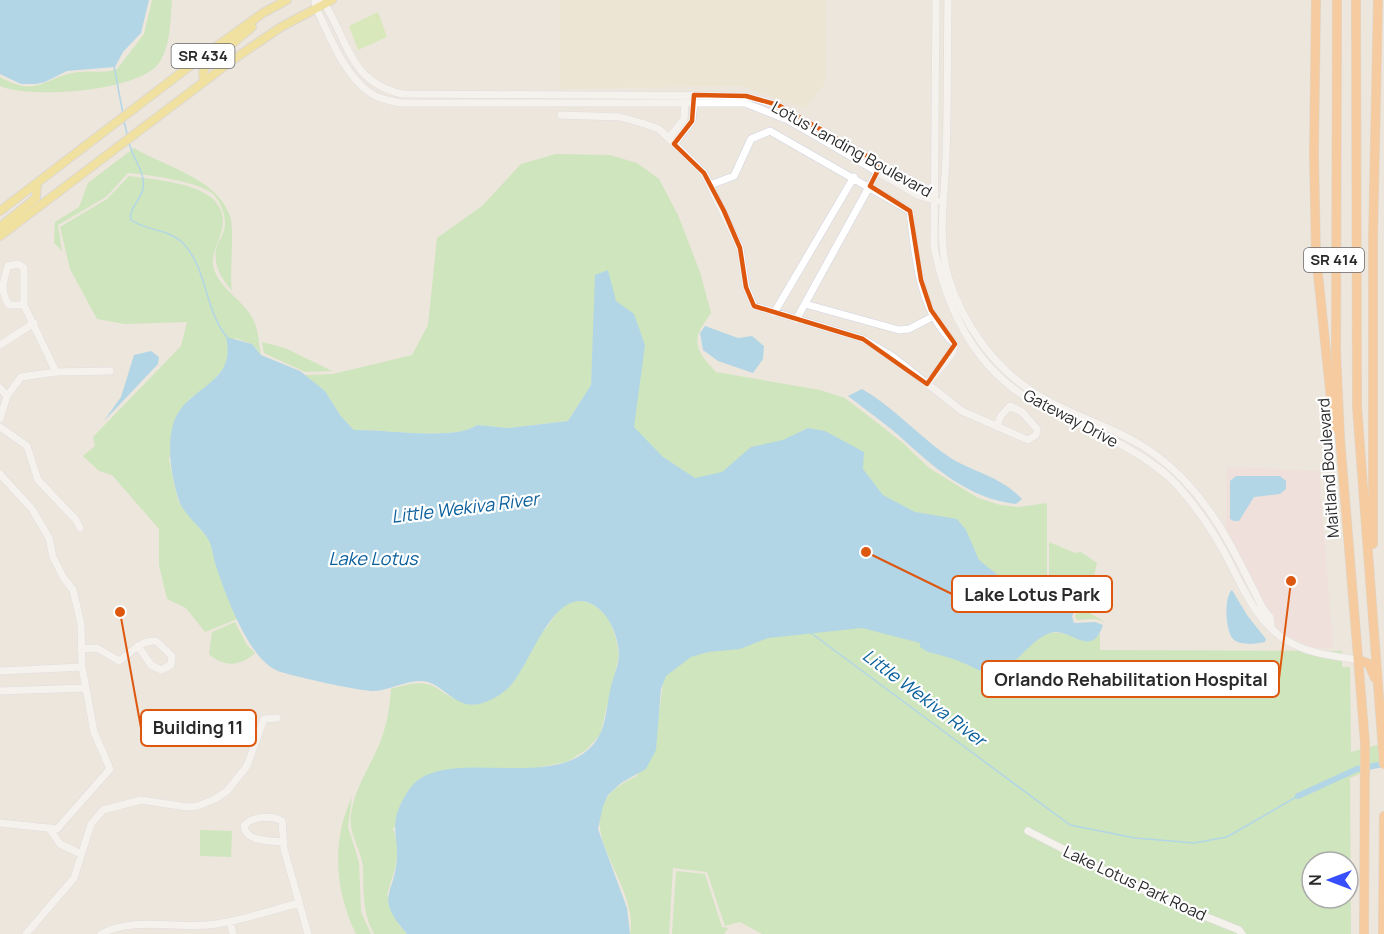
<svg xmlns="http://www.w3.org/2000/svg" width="1384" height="934" viewBox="0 0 1384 934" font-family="Manrope,sans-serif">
  <rect width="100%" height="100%" fill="#ece6dc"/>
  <path fill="#eee5ca" d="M560,0H826L825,83L806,109L741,86L560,89Z"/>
  <path fill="#f3d9d9" d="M1227,467L1319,471L1333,648H1312L1279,631L1226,528Z"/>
  <path fill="#abe497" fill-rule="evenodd" d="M152,0H172C170,21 171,45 159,63C139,92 29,99 0,86V77C39,99 44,76 79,72C91,70 106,74 117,69L144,34Z
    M134,148C165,167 217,178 230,216C235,230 229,270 232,291C222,279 213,266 216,249C219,239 225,234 225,223C225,213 220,201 213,194C201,182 145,174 128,173L106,197L58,225L62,251L54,243L55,222L79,207L88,183Z
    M556,154L610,155L637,163L659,179L678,215L700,272L711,313C692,339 692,347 716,372L820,390L845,398L903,443L929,468L978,498L1000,505L1019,507L1047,503V634C1058,629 1077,639 1092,640L1100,634V650L1342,651V667H1350L1351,752L1384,743V764L1350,778L1351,934H762L740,922L725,926L707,872L673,868L669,934H630C641,878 551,814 637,776L659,713L663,683L595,477V302L591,385L568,421L508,428L477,425C456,441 383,429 354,430L340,415L325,391L304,375L333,374L412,355L428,325L437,238L482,206L521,164ZM1024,650C1001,675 992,675 962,662ZM1312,862H1348V898H1312Z
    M129,176C160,181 236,183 221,233C217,247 209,257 215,272C223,291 244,301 253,319C258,328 259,344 261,355L252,344L235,338L224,368L209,385L188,400L169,459L178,501L209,540L237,619L205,632L186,608L167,599L159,565V529L112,475L99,471L83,456L95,446L93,437L181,346L187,322L125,324L97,319L70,269L60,227L107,199Z
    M262,342L285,348L332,371L305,372L264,353Z
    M1049,542L1075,553L1081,552L1097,563L1088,601L1091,614L1105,622L1095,619L1077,620L1075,616L1085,599L1075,581H1062L1049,590Z
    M578,599L594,605L608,617L616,638L619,656L600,735L586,750L567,762L540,767L393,828L398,845L396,865L387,895L399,925L407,934H374C362,912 364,892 363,867C361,848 348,834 351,814C355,788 368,770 378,747C386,730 390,708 391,689C444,672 431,697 474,705L547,627L562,605Z
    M235,622L247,645L255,653C241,666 224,668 209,654L212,632Z
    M352,797L348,827L359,862L361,912L371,934H356C335,891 331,841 352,797Z
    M200,830L232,831L231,857L200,856Z
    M676,871L705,874L722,927L728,928L724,934H672Z"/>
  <path fill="#bfec92" d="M378,12L387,37L358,50L349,26Z"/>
  <path fill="#6cc4f1" d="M0,0H149L141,33L123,52L115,67L67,71L45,82L36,84H21L0,74Z
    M608,270L616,301L634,314L645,345L634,427L663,457L695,478L722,472L751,447L783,440L808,428L825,431L864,452L863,469L883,495L915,512L957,519L966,530L979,560L999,576L1028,590L1051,593L1063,584H1074L1082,599L1072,616L1074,623L1095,622L1103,625C1091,661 1070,626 1050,633C1026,641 1013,676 985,672C978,671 970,665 963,663C952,658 940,655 928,652L920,647V643L862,628L768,638L740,649L708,652L691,657L666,676L661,689L656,750L646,769L621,783L608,795L603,806L598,829L627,908L630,934H407C374,896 394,897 397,858C398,840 391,826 399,808C403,798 411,784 421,778C465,750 570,794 600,734C606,722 607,704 610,691C612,679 619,666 619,654C618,637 611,619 599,609C559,576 534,655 515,680C506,692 494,700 479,704C457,709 446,688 428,682C411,677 390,691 372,691C359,691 292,676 278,671C248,659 225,593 215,563C213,555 212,546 208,539C199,525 182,513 178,498C172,476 167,451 172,429C181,385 238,388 226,337L252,344L261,355L300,371L325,391L340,415L354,430C383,429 456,441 477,425L508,428L568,421L591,385L595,275Z
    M705,326L738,338L752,336L764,346L763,359L753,373L718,361L703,350L700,333Z
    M151,351L159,357L158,364L104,421L121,397L134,355Z
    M862,389C892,406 915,432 942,452C968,472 999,474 1022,499L1016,504C971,499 938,471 906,442C888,425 867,411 848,396Z
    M1236,476H1280L1286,481V489L1280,494L1254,497L1239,521H1234L1230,519V481Z
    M1232,590L1247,615L1266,639L1265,642C1256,644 1240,646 1233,639C1225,631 1224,596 1232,590Z"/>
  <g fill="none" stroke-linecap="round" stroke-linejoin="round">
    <path stroke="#6cc4f1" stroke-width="1.5" d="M114,66L123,114
      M124,121L127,134
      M129,142C132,158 146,172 143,189C141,200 128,209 131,220C147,231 168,229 182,242C208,268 204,310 227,337
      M811,633L1070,825L1135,838L1194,843L1227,837L1298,796"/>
    <path stroke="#6cc4f1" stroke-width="6" d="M1298,796L1357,769L1384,764"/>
    <defs>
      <path id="minor" d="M315,0L316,8C330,36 343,73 369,92C378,99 390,101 401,103H745L788,120L919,196L937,201
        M322,0C349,39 347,81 402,94L746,96L778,105L935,194
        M936,0L934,246C945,304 971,360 1021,394C1040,407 1062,415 1082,425C1113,440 1145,455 1171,479C1192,500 1207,522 1222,548C1241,582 1254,622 1289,642C1310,654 1335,656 1359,660
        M948,0C947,51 948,103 946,155C945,196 937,236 948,276C962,323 994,368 1036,394C1074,418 1121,428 1157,456C1209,495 1234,550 1262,607L1270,617L1271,626
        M561,115L620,117L645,124L659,129L692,161L704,173L740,248L746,287L754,306L863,339L892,356L962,411L1028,440L1036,435L1037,429L1022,412L1010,406L1000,417L997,427
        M669,138L684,119L685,100
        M674,144L692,121L694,102
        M710,185L734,176L751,139L770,131L910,211C915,256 919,312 955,344L952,354L927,384
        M805,304L899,330L909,329L934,316
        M24,305H9C0,292 3,281 8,266L18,264L24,268V305L56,372
        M774,313L854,177
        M796,320L879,169
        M0,345L34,323
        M0,388L7,396
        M0,419L7,396L21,377L56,372L110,371
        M0,427L27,446L38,480L76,520L80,528
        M0,474L32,509L49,538L53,557L63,577L73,590L81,624L82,667L0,671
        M81,649L97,648L119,661C131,653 140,640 156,641L172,656L171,665L161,670L151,665L138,646
        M82,667L86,688
        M0,691L86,688L94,732L110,769L57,829L0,823
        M49,828L60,844L81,854
        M1028,831L1157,897L1239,930L1242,934
        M284,842C269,840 247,843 244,826C251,816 272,815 282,821L284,849L308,934
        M230,921L233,934
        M26,934L74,878L91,824L103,810L141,800L187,807L198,806L215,799L227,791L247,766L264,719L277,718
        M101,934C132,917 174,928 208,925C238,922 269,911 299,903"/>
      <path id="major" d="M204,82L203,73L205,67L252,27
        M0,211L199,59L263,13L287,0
        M0,227L36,198L37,184
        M0,236L234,59L281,27L332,0"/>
      <path id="highway" d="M1316,0L1314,154L1316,255L1334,428
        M1337,0L1336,352L1340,438L1365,743L1364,934
        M1356,0L1357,407L1384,764
        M1373,544V238L1378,0
        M1359,660L1369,664L1375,678
        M1383,934L1384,816"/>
    </defs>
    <use href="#minor" stroke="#d1d3e3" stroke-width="8"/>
    <use href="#major" stroke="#c8c8c8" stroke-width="10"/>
    <use href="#highway" stroke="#c8c8c8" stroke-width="10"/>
    <use href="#minor" stroke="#fff" stroke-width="7"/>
    <use href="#major" stroke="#f3db5a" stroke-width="8"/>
    <use href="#highway" stroke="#ffab54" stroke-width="9"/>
  </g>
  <path d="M0 0H1384V934H0ZM694,95L746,96L778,105L881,164L870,186L910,211L921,280L931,310L955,344L927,384L863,339L754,306L746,287L740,248L724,211L704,173L674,144L692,121Z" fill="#ece6dc" fill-opacity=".55" fill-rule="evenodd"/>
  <path fill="none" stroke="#de570e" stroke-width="4.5" stroke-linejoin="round" d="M694,95L746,96L778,105L881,164L870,186L910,211L921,280L931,310L955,344L927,384L863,339L754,306L746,287L740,248L724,211L704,173L674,144L692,121Z"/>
  <g text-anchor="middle" stroke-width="4.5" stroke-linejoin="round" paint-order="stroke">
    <g fill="#fff" stroke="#6a6a6a" stroke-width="1.5">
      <rect x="171.5" y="44" width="63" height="24" rx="4.5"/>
      <rect x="1304" y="248" width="60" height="24" rx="4.5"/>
    </g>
    <g font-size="15" font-weight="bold" fill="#2a2a2a">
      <text x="203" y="61">SR 434</text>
      <text x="1334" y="265">SR 414</text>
    </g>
    <g font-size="16" fill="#2a2a2a" stroke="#fff">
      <text transform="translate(852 149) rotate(29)" y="6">Lotus Landing Boulevard</text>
      <text transform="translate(1071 418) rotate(28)" y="6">Gateway Drive</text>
      <text transform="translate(1328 468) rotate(-94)" y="6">Maitland Boulevard</text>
      <text transform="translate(1135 883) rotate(25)" y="6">Lake Lotus Park Road</text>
    </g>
    <g font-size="18" font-style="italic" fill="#0b609d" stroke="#fff">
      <text transform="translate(465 508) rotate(-7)" y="6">Little Wekiva River</text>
      <text x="373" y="565">Lake Lotus</text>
      <text transform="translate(924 698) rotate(37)" y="6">Little Wekiva River</text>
    </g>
  </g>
  <path fill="none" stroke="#de570e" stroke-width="2" d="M866 552L952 594M1291 581L1279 679M120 612L141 728"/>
  <g fill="#de570e" stroke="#fff" stroke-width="2">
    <circle cx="866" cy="552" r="6"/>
    <circle cx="1291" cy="581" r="6"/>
    <circle cx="120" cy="612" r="6"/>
  </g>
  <g fill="#fff" stroke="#de570e" stroke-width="2">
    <rect x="952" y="576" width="160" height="36" rx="6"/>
    <rect x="982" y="661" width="297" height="36" rx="6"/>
    <rect x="141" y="710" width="115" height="36" rx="6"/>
  </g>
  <g font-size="18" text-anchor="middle" font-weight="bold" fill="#2a2a2a">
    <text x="1032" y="601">Lake Lotus Park</text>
    <text x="1131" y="686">Orlando Rehabilitation Hospital</text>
    <text x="198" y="734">Building 11</text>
  </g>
  <g transform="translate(1330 880) rotate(270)"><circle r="28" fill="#ffffff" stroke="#aaaaaa" stroke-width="1.5"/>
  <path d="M0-4.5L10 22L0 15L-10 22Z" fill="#384efd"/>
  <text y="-9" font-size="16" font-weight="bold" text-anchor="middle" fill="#2a2a2a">N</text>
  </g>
</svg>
